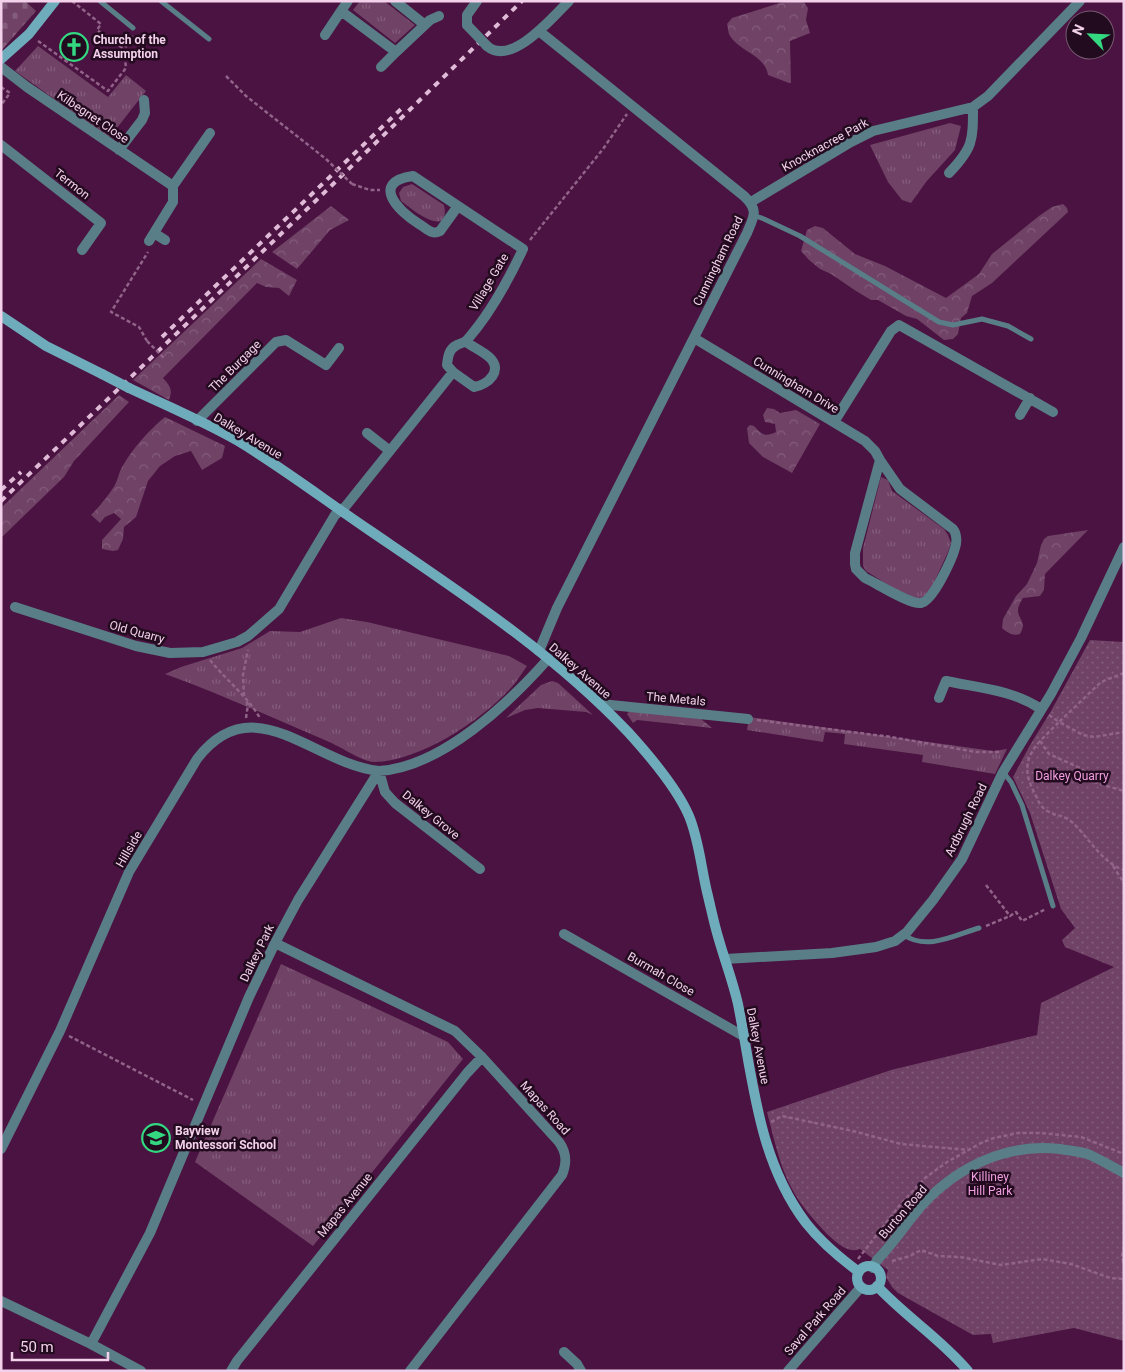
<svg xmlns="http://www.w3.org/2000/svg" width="1125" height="1372" viewBox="0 0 1125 1372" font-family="Roboto,sans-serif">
  <defs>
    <pattern id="grass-tufts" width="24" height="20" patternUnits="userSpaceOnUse" patternTransform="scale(1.25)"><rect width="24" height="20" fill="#6f4266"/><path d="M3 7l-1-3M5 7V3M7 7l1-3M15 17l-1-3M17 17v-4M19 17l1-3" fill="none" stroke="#845c7c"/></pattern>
    <pattern id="forest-crowns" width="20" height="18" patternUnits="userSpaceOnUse" patternTransform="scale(1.25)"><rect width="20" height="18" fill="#6f4266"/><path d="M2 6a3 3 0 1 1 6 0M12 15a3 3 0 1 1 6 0" fill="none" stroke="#845c7c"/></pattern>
    <pattern id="cemetery-stones" width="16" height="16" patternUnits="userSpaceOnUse" patternTransform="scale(1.25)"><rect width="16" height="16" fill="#6f4266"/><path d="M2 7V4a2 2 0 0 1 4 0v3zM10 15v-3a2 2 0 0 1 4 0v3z" fill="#845c7c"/></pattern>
    <pattern id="park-dots" width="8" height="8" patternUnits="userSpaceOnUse" patternTransform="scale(1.25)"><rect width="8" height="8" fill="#6f4266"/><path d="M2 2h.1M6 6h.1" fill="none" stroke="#845c7c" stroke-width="1.8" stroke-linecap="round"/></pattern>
  </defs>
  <rect width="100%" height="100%" fill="#4a1341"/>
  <path fill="url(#grass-tufts)" d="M360,1H384L415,25L395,43L353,10Z
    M38,46L108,97L126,75L146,91L109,138L15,71Z
    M950,123L961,126L955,150L926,182L911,203L902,200L888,182L870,145Z
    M412,184L444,205C445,210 446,216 442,220C433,227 409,207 401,201L399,193L403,187Z
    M881,477L888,480L892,491L944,529L948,535L951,543L948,552L929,593L919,599L896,590L866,571L863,566V548Z
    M341,618L367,622L509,656L527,666C521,674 516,683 509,690C479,722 419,761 375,762C364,763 338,745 327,741C273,718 220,694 165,674L181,667L242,648L270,631L300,632Z
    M552,681L558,683L593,715L586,712L538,708L525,710L506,718L541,685Z
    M749,717L993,751L1007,749L995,774L922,762L923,755L844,744L845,734L825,732L823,742L747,730Z
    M281,964L448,1042L463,1059L313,1246L195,1162Z"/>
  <path fill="url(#forest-crowns)" d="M803,1L808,8L806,20L810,33L790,41L791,83H789L768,75C765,55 740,52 730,36C728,33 728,27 727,24L732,18L783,2Z
    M1063,204L1067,208L1068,212L992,283L972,296L967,313L961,318L958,334L953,339L944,340L917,319L906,316L878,300H871L856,291L831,274L820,269L809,260L801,251L807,230L815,226L823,228L855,254L885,266L946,298L979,274L992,254L1039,216L1052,207Z
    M331,206L349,220L330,230L297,269L272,252Z
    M261,259L297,280L289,296L279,288L266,287L257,283L163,378C170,386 173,389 169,400L133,380Z
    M119,395L129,402L74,461L64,477L1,538V508Z
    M767,408L774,409L780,413L796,410L820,424L792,473L763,457L749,443L747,428L750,425L754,426C762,435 765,437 776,432L775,424L765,422L763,415Z
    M165,417L225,446L222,458L202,470L191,451L175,456L160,466L148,481L136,517L124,527L123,539L118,550L113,551L102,549V540L121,519L114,513L105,517L100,523L91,515C100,506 108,496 115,485C118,479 119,472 122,467C133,448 149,430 165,417Z
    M1088,530L1045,574L1044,590L1040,596L1023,598C1009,619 1030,617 1020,634C1012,636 1008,633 1002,628L1003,619L1016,596L1027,584L1037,563L1041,545L1044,539L1048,536Z
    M631,709L701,719L712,728L637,720L633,723L627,714Z"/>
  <path fill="url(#cemetery-stones)" d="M1,1H25L36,11L1,51Z"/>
  <path fill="url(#park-dots)" d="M1090,640L1124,642V1341L1074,1328L993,1343L991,1334L973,1335L898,1293L892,1287L886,1277L888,1270L860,1249C847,1254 836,1242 827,1234C814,1220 801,1206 792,1189C779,1165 774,1138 767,1112L891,1070L1037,1035L1041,1003L1114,967L1065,947L1062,940L1075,928L1061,909L1030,813L1013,777L1030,745L1051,711Z"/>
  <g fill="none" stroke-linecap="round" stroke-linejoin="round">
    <path stroke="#916388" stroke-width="2.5" stroke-dasharray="4 2.5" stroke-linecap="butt" d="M72,1L101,24L97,30L124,49
      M38,41L108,91L126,68L124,49L133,36
      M226,76L246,96L326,159
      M1,87L10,93L1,105
      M352,184L370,190H380
      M530,240L603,149L627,114
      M147,341L139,327L111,312L148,252
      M210,660C226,680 247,696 260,718
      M1124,673L1101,682L1059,722L1083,735L1094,737L1124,732
      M244,696L243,675L248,650
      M1049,715L1059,722L1040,741L1049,754L1080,768L1084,771L1087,780L1124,791
      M246,718L248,704L246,701
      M757,720L891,737L976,752H1002
      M1040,741C1024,759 1024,773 1035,794C1038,801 1041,808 1049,812C1058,817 1063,814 1073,823C1089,838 1102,863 1124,870
      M1113,866L1124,883
      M986,885L1010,916L1016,912L1022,921L1046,909
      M986,926L1010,916
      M69,1036L193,1100
      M771,1122L782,1116L853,1131L901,1144L968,1150
      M1124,1246L1122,1256L1124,1266
      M858,1259L899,1206L925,1178L947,1162L981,1143L994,1138L1018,1133H1040L1081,1137L1124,1154
      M892,1261L910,1256L921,1250L938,1256L960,1257L1001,1265L1042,1259L1071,1264L1110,1278L1124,1279"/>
    <path stroke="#597e87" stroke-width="5" d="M100,1L133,28
      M161,1L209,39
      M753,215L764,219L800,236L939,322L953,325L982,319L1008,326L1031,339
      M1003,772L1011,782L1022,805L1053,906
      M904,935C927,951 955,935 979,928"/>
    <path stroke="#597e87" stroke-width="10" d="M348,1L341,11L396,52L430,20L439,16
      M395,1L425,25
      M467,25V15L477,1
      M325,35L341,11
      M487,46C511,67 552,18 569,1
      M1,67L27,87L173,186V202L149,241
      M381,67L396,52
      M1,145L101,223L82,250
      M119,150L142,120L145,113L144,100
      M949,173C973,148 973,141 973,107
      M413,176L458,206L440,231C438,232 435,233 432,232C428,231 423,226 419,224C398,211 370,182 413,176Z
      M173,186L210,133
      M751,202L851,142L873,131L973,107L988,96L1080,1
      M458,206L523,249C509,279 489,315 467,340C464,343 461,343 457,345C449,349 448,356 447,365L453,372L474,387C488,385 504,370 489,357C482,351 473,347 466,342
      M154,233L165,240
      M694,338L865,441L875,451L880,460L900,489L953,529C957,534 957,542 955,548C952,559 933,601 921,603C911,605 876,583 865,578L856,569L855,564V553L880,460
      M1020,415L1030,398
      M197,421L276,342L286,340L326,365L339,348
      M834,422L891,331L899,325L1053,412
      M367,433L390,451
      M15,607L136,646L170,653L203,652L237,642L248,636L279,609L335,515L345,507L453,372
      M539,651L557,608L747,233C754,216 759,210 744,196L539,31
      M939,698L946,681C979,688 1013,690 1041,709
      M601,704L748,719
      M564,934L745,1037
      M275,943L455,1031L482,1057L559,1142C567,1153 567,1163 562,1175L410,1371
      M725,959L832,953L876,947L895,941L907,932L933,900L962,859L1003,772L1051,694L1081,638L1124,547
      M1,1149L60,1031L129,872L197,759C254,685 313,764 379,771L385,792L395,803L480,869
      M873,1268L877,1260C894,1243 907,1222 923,1204C959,1166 1007,1143 1060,1149C1070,1151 1080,1151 1090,1155C1101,1160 1113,1167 1124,1173
      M1,1301L91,1344L141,1371
      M91,1344L150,1233L249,997L275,943L298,900L379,771C442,767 509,703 548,659
      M564,1352L577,1364L581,1371
      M231,1371L237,1361L467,1073L482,1057
      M788,1371L861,1287"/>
    <path stroke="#6facbb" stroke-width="10" d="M1,59L29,34L55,1
      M1,316L46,346L102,374
      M129,388C165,405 203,421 238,441C283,468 326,501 369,530C460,592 552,652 628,732C648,754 677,788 689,816C699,840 701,867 707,892C711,908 714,924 719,940C725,961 733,982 738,1004C753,1079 758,1160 806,1223C821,1242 840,1258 859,1272
      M857 1278a12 12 0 1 1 24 0a12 12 0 1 1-24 0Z
      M877,1286C906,1317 941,1339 968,1371"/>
    <path stroke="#e0bbd8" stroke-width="4" stroke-dasharray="6 6" stroke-linecap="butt" d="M162,337L401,109
      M1,490L21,472
      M1,501L327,190L522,1"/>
    <path stroke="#916388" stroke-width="2.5" stroke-dasharray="4 2.5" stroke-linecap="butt" d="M326,159L352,184
      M147,341L164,358"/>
    <path stroke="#597e87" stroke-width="10" d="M467,25L487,46"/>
    <path stroke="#6facbb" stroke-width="10" d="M102,374L129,388"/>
  </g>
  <defs>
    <symbol id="church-ring" viewBox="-11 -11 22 22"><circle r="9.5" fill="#230b1f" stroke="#34d881" stroke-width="1.5"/><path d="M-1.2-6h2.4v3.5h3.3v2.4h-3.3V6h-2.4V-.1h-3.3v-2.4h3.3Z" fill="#34d881"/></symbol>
    <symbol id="school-ring" viewBox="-11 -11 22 22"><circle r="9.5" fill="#230b1f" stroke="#34d881" stroke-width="1.5"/><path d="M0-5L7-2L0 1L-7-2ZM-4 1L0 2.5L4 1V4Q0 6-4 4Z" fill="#34d881"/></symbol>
  </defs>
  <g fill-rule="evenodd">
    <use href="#church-ring" x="58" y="31" width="32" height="32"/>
    <use href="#school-ring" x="140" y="1122" width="32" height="32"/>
  </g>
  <g text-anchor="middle" stroke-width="5" stroke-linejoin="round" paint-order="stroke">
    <g font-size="12" font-weight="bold" fill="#f3d1eb" stroke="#230b1f" text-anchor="start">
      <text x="93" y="44">Church of the<tspan x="93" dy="14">Assumption</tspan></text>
      <text x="175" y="1135">Bayview<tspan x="175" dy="14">Montessori School</tspan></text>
    </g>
    <g font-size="12" fill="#f3d1eb" stroke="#230b1f">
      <text transform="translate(93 117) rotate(34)" y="4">Kilbegnet Close</text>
      <text transform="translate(825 145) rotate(-29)" y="4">Knocknacree Park</text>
      <text transform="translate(72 184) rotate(38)" y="4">Termon</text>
      <text transform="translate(718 261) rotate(-64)" y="4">Cunningham Road</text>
      <text transform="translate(489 282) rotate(-59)" y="4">Village Gate</text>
      <text transform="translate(235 366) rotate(-45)" y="4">The Burgage</text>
      <text transform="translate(796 385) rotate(31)" y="4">Cunningham Drive</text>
      <text transform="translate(248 436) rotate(31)" y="4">Dalkey Avenue</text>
      <text transform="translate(137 632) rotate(15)" y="4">Old Quarry</text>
      <text transform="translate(580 671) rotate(41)" y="4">Dalkey Avenue</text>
      <text transform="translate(676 699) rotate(5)" y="4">The Metals</text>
      <text transform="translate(431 815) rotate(39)" y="4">Dalkey Grove</text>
      <text transform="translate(966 820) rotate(-64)" y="4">Ardbrugh Road</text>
      <text transform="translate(129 849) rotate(-60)" y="4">Hillside</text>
      <text transform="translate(257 953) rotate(-64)" y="4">Dalkey Park</text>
      <text transform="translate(661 974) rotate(30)" y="4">Burmah Close</text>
      <text transform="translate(758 1046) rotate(79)" y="4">Dalkey Avenue</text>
      <text transform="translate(545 1108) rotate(48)" y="4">Mapas Road</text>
      <text transform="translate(345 1205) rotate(-51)" y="4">Mapas Avenue</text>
      <text transform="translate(903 1212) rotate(-49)" y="4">Burton Road</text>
      <text transform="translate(815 1321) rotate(-49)" y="4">Saval Park Road</text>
    </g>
    <g font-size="12" fill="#f29fe1" stroke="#230b1f">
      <text x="1072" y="780">Dalkey Quarry</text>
      <text x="990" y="1181">Killiney<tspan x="990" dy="14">Hill Park</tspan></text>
    </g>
  </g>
  <rect width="1125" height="1372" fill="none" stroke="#f3d1eb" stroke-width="5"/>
  <g transform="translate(1090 35) rotate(294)"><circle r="24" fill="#230b1f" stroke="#765a71"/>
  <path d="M0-4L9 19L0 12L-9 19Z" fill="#34d881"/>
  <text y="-8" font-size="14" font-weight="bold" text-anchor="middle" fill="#f3d1eb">N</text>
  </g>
  <path d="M12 1352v8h96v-8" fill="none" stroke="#f3d1eb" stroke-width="2.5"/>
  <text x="20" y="1352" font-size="15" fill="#f3d1eb" stroke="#230b1f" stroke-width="4" paint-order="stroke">50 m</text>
</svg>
